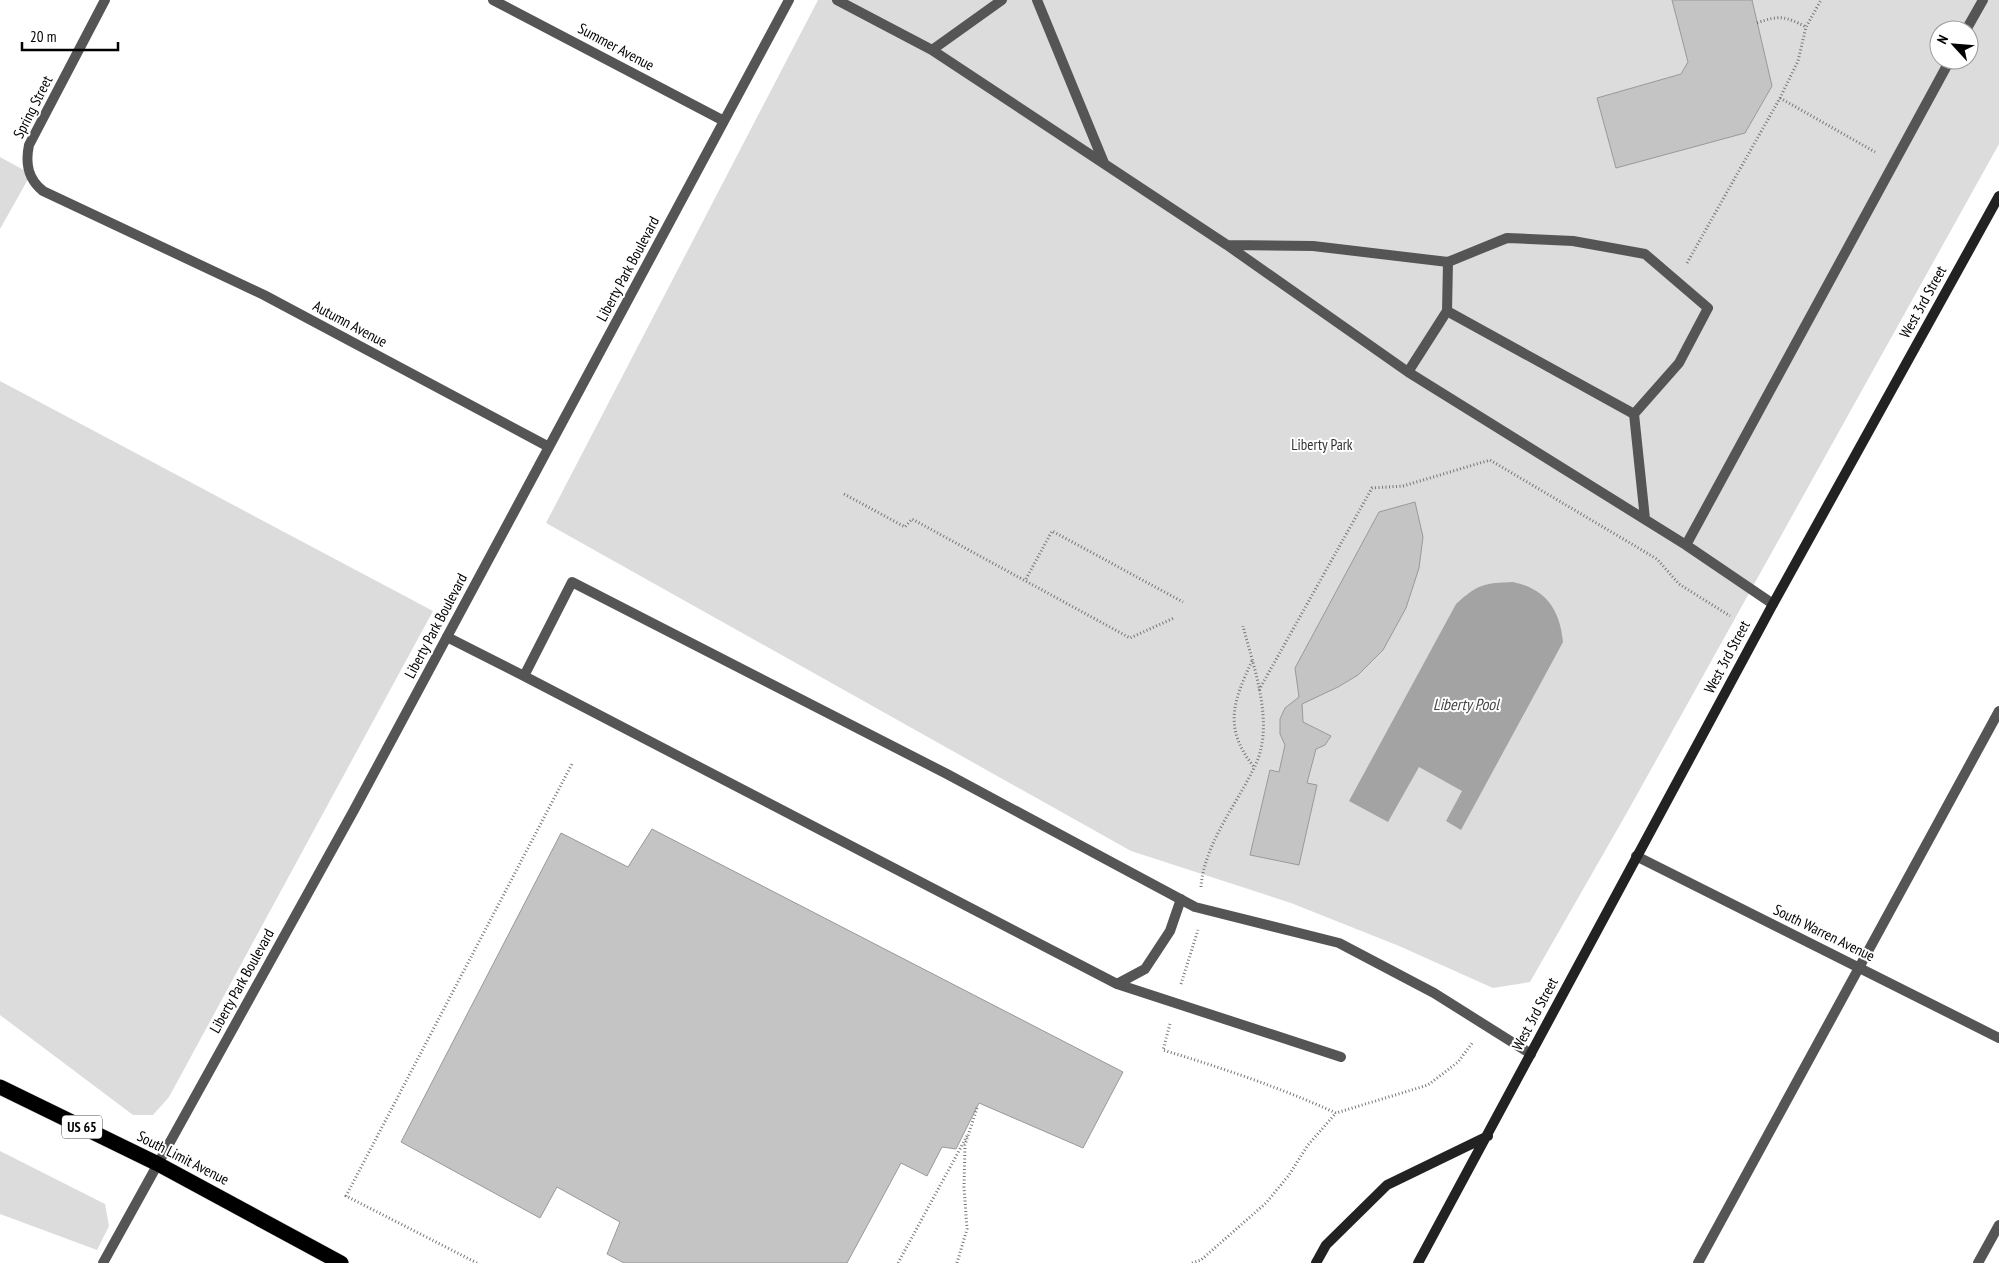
<svg xmlns="http://www.w3.org/2000/svg" width="1999" height="1263" viewBox="0 0 1999 1263" font-family="'PT Sans Narrow',sans-serif">
  <rect width="100%" height="100%" fill="#fff"/>
  <path fill="#dcdcdc" fill-rule="evenodd" d="M818,0H1999V144L1629,809L1530,982L1493,988L1399,946L1291,903L1131,851L546,523ZM1939,30H1969V60H1939Z
    M0,157L31,174L0,229Z
    M0,381L433,611L169,1097L153,1115H133L0,1015Z
    M0,1151L105,1204L109,1226L97,1250L0,1214Z"/>
  <path fill="#a3a3a3" d="M1513,582C1546,589 1560,610 1563,642L1461,830L1446,821L1462,791L1419,767L1388,822L1349,801L1456,604C1478,584 1484,583 1513,582Z"/>
  <path fill="#c4c4c4" stroke="#999" d="M1672,0H1752L1772,86L1745,133L1616,168L1597,98L1681,74L1688,62Z
    M1415,502L1423,537L1419,568L1406,608L1383,650L1358,675L1338,687L1302,704L1303,722L1331,736L1325,745L1316,749L1307,783L1317,785L1299,865L1250,855L1270,770L1279,772L1285,745L1280,734V719L1285,708L1299,697L1295,668L1379,512Z
    M652,829L1123,1072L1083,1148L979,1103L956,1149L942,1147L927,1176L901,1163L847,1263H624L607,1254L620,1222L557,1187L540,1218L401,1142L561,833L628,867Z"/>
  <g fill="none" stroke-linecap="round" stroke-linejoin="round">
    <defs>
      <path id="highway" d="M0,1087L158,1164L341,1263"/>
    </defs>
    <use href="#highway" stroke="#dbdbdb" stroke-width="16"/>
    <path stroke="#777" stroke-width="3" stroke-dasharray="1 2.5" stroke-linecap="butt" d="M1757,23C1779,15 1785,16 1806,27
      M1780,98L1875,152
      M1687,263L1780,98L1798,61L1806,27L1821,0
      M844,494L905,527L912,519L1130,638L1174,618
      M1026,579L1052,531L1183,602
      M1252,661C1233,702 1223,728 1254,767
      M1259,690L1372,488L1403,486L1490,460L1657,559L1679,584L1730,616
      M1201,887C1204,845 1236,805 1254,768C1276,726 1254,669 1243,626
      M1181,984L1198,930
      M1170,1024L1163,1050C1222,1068 1279,1087 1336,1113L1428,1085L1458,1062L1473,1042
      M477,1263L346,1196L573,762
      M898,1263L967,1136
      M957,1263L967,1229L964,1187L965,1145L977,1108
      M1192,1263L1201,1260L1266,1203L1289,1175L1308,1145L1336,1113"/>
    <path stroke="#555" stroke-width="10" d="M837,0L932,50L1227,245L1408,372L1686,545L1773,604
      M1037,0L1104,163
      M1966,30L1983,0
      M932,50L1002,0
      M1227,245L1313,246L1448,262L1507,238L1573,241L1645,254L1708,308L1679,363L1634,414L1645,519
      M1447,311L1634,414
      M1408,372L1447,311L1448,262
      M1686,545L1950,60
      M447,637L524,676L572,582L947,774L1195,907L1339,943L1434,993L1531,1054
      M524,676L1117,984L1341,1057
      M1117,984L1145,969L1170,931L1181,899
      M1698,1263L1999,711"/>
    <path stroke="#555" stroke-width="10" d="M105,0L29,145C25,164 28,179 43,191L264,295L549,447
      M493,0L724,121
      M1636,856L1999,1038
      M103,1263L354,810L789,0
      M1978,1263L1999,1225"/>
    <path stroke="#222" stroke-width="10" d="M1316,1263L1326,1245L1387,1185L1488,1136
      M1418,1263L1773,604L1999,196"/>
    <use href="#highway" stroke="#000" stroke-width="15"/>
  </g>
  <g text-anchor="middle" stroke-width="4" stroke-linejoin="round" paint-order="stroke">
    <rect fill="#fff" stroke="#4c4c4c" stroke-width="1" x="62" y="1115.5" width="40" height="23" rx="4"/>
    <g font-size="14" font-weight="bold" fill="#000">
      <text x="82" y="1132">US 65</text>
    </g>
    <g font-size="15" fill="#000" stroke="#fff">
      <text transform="translate(616 47) rotate(28)" y="5">Summer Avenue</text>
      <text transform="translate(33 107) rotate(-63)" y="5">Spring Street</text>
      <text transform="translate(628 269) rotate(-62)" y="5">Liberty Park Boulevard</text>
      <text transform="translate(1923 302) rotate(-61)" y="5">West 3rd Street</text>
      <text transform="translate(350 324) rotate(28)" y="5">Autumn Avenue</text>
      <text transform="translate(436 626) rotate(-62)" y="5">Liberty Park Boulevard</text>
      <text transform="translate(1727 657) rotate(-62)" y="5">West 3rd Street</text>
      <text transform="translate(1824 933) rotate(26)" y="5">South Warren Avenue</text>
      <text transform="translate(242 981) rotate(-61)" y="5">Liberty Park Boulevard</text>
      <text transform="translate(1535 1014) rotate(-62)" y="5">West 3rd Street</text>
      <text transform="translate(183 1158) rotate(27)" y="5">South Limit Avenue</text>
    </g>
    <g font-size="15" fill="#333" stroke="#fff">
      <text x="1322" y="450">Liberty Park</text>
    </g>
    <g font-size="16" font-style="italic" fill="#444" stroke="#fff">
      <text x="1466" y="710">Liberty Pool</text>
    </g>
  </g>
  <g transform="translate(1954 45) rotate(296)"><circle r="24" fill="#ffffff" stroke="#999999"/>
  <path d="M0-4L9 19L0 12L-9 19Z" fill="#000000"/>
  <text y="-8" font-size="14" font-weight="bold" text-anchor="middle" fill="#000000">N</text>
  </g>
  <path d="M22 42v8h96v-8" fill="none" stroke="#000000" stroke-width="2.5"/>
  <text x="30" y="42" font-size="15" fill="#000000" stroke="#ffffff" stroke-width="4" paint-order="stroke">20 m</text>
</svg>
